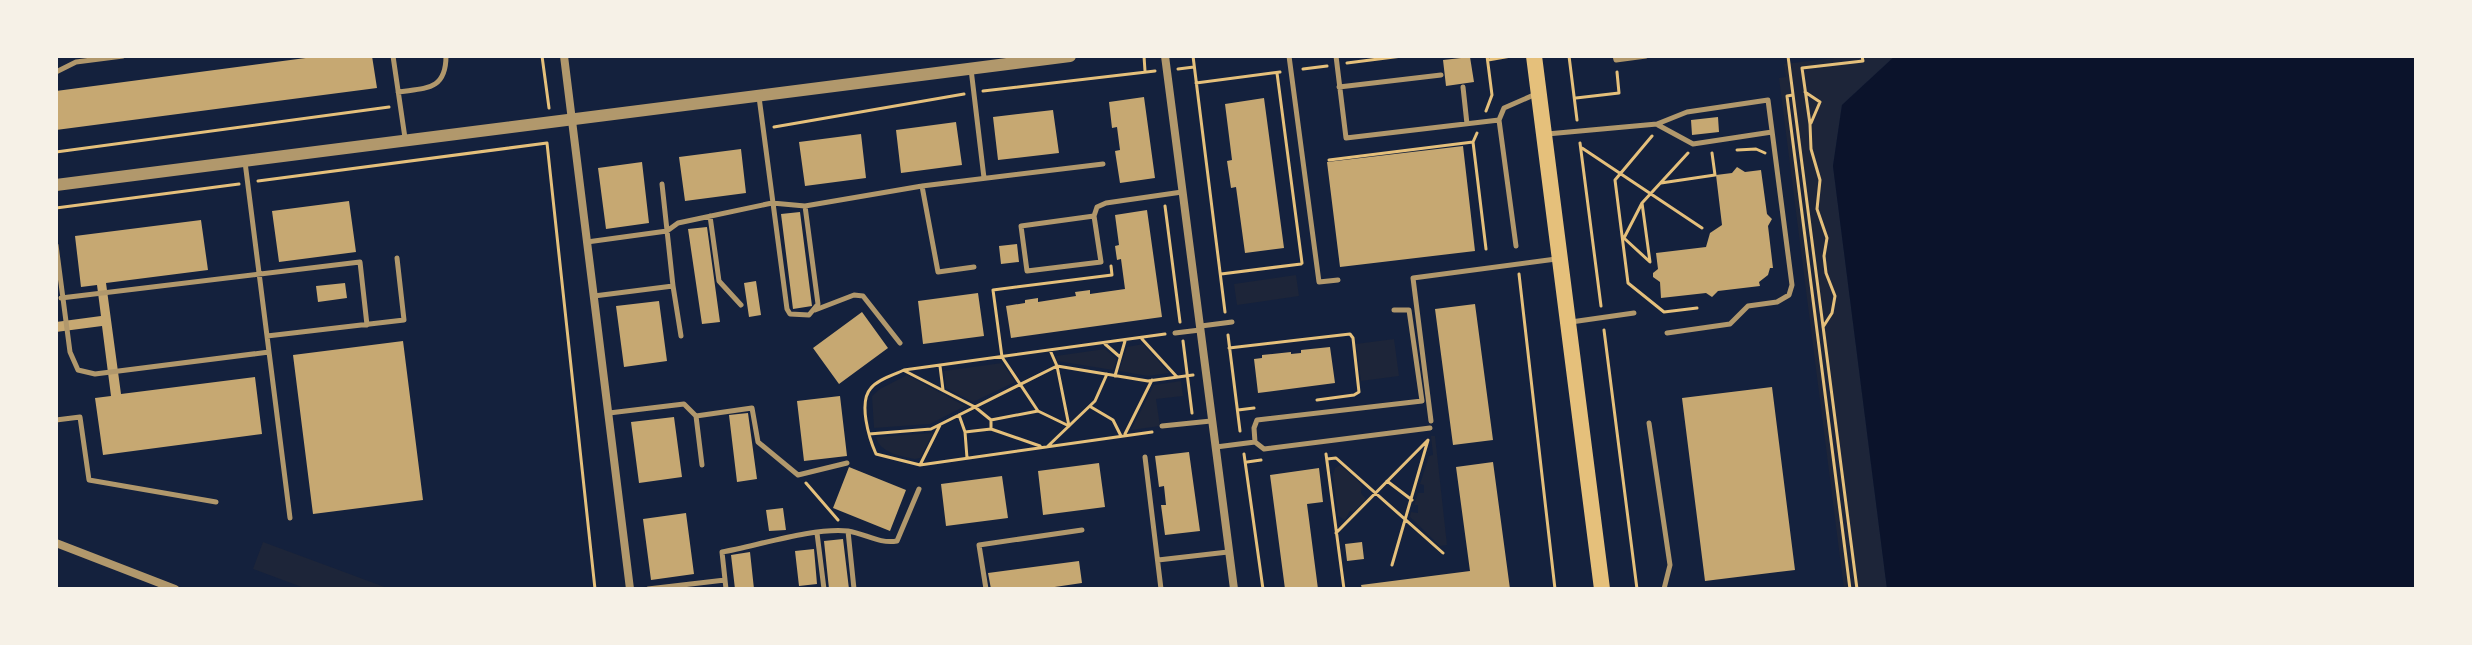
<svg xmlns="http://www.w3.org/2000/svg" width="2472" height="645" viewBox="0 0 2472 645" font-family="Helvetica,sans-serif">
  <rect width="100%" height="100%" fill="#14213d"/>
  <path fill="#1d2539" d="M1851,56H1895L1842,105L1833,166L1887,589H1844L1779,78L1786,77L1784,64Z
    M1296,275L1299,296L1237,305L1234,284Z
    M1394,339L1399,376L1361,381L1356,344Z
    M1143,344L1169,373L1148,376L1119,371L1127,347Z
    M1105,349L1117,359L1113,370L1057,361L1056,356Z
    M1002,363L1015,382L973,402L946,388L944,371Z
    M907,375L965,406L930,424L874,428L872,396L880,389Z
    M1181,381L1183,396L1156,399L1160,426L1131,430L1154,385Z
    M933,433L920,458L915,459C900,456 880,453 876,437Z
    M1431,436H1435L1447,545L1440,546L1410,517L1411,512L1418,513V505H1414L1418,493H1424V485L1420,484L1429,456L1433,455Z
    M1340,465L1362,485L1361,493L1366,499L1353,512L1350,511L1345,520L1338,516L1333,475L1335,468Z
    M263,542L390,589H307L253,569Z"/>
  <path fill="#0b132b" d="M1895,56H2416V589H1887L1833,166L1842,105Z"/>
  <path fill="#c6a872" d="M321,56H372L377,88L56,130V91Z
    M1470,57L1474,82L1446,86L1443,60Z
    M1144,97L1155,178L1120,183L1115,151L1120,150L1117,127L1112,128L1109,102Z
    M1264,98L1284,248L1245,253L1236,187L1231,188L1227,161L1232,160L1225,104Z
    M1053,110L1059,153L998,160L993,117Z
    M1718,117L1719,132L1692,135L1691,120Z
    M956,122L962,165L901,173L896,130Z
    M861,134L866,178L805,186L799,142Z
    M1463,146L1475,251L1340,267L1327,162Z
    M741,149L746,193L685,201L679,157Z
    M642,162L649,223L606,229L598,168Z
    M1737,167L1745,172L1761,170L1767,214L1772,219L1768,226L1773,268H1770L1768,275L1759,282L1760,286L1718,291L1712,297L1706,293L1661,298L1660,282L1653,277V273L1658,269L1656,253L1706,247L1710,233L1722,225L1716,175L1732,173Z
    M349,201L356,252L279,262L272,211Z
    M1147,210L1162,317L1011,338L1006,306L1025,303V300L1038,298V302L1076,296L1075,292L1090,290V294L1125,289L1121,259L1117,260L1115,246L1119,245L1115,215Z
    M800,212L812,306L793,309L781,214Z
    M201,220L208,270L106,283L121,394L255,377L262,434L103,455L95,398L111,396L102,326L56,332V322L101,316L97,285L81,287L75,236Z
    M707,227L720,322L702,324L688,229Z
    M1017,244L1019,262L1001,264L999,246Z
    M756,281L761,315L749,317L744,283Z
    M345,283L347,298L318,302L316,286Z
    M978,293L984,336L923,344L918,301Z
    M659,301L667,361L624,367L616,306Z
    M1475,304L1493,440L1453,445L1435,309Z
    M862,312L888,348L839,384L813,348Z
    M403,341L423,500L313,514L293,355Z
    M1330,347L1335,383L1258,393L1254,359L1262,358V355L1291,352V354L1301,353V350Z
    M1772,387L1795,570L1705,581L1682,398Z
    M840,396L847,456L804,461L797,401Z
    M748,413L757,479L737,482L729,415Z
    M674,417L682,477L639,483L631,422Z
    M1189,452L1200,531L1165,535L1161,505H1166L1164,486L1159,487L1155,456Z
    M1493,462L1510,589H1362L1361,585L1470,571L1456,467Z
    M1099,463L1105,507L1043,515L1038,471Z
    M849,467L906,490L890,531L833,508Z
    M1319,468L1323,502L1307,504L1318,589H1285L1270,475Z
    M1002,476L1008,518L946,526L941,484Z
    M783,508L786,530L769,531L766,510Z
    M686,513L694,574L651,580L643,519Z
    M843,539L849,589H829L824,541Z
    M1362,542L1364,559L1347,561L1345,544Z
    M814,549L817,584L799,586L795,551Z
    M750,552L754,589H735L731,555Z
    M1079,561L1082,583L1041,589H991L988,573Z"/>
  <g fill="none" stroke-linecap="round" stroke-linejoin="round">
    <path stroke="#e5c07b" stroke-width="3" d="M542,56L549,108
      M1144,56L1145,71
      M1193,56L1225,312
      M1569,56L1577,120
      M1788,56L1857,589
      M1488,60L1511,56
      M1347,63L1402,56
      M1178,69L1194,67
      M1303,69L1327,66
      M1277,73L1302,263
      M1196,83L1280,72
      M983,91L1155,71
      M1805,92L1820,102L1811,123
      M1793,95L1787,96L1850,589
      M1576,98L1619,93L1617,72
      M1486,111L1492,95L1487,56
      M774,127L964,94
      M1477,133L1473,142L1486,249
      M1652,136L1615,180L1628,283L1664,312L1697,308
      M1580,143L1601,306
      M1582,148L1702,228
      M1737,150L1756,149L1765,153
      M56,152L389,107
      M1329,160L1473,142
      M258,181L547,143L595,589
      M1661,183L1715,175L1712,153
      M1165,206L1180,322
      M56,208L239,184
      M1624,238L1642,203L1688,153
      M1625,239L1650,262L1642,203
      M1221,274L1301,264
      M1519,274L1555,589
      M1823,327L1832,313L1835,296L1826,273L1824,256L1827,238L1817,209L1820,180L1811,149L1810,124L1802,68L1863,61L1862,56
      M1604,330L1637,589
      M1228,335L1240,431
      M1142,339L1177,377
      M1183,341L1192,413
      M1105,344L1120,357
      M1229,348L1350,334L1353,338L1359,392L1354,395L1317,400
      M1050,350L1057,366L1069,426
      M940,366L943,390
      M905,371L975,407L991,420V429
      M1115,376L1125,341
      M1091,407L1113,420L1121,436
      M1238,410L1254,408
      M959,415L965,432L967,458
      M991,420L1038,411
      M1069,426L1038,411L1002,357L993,290L1112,275L1111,266
      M965,432L991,429L1040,446
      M1152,432L920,465L876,454C869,438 858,402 871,388C878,379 894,375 904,370L1165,334
      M869,434L931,429L1057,366L1148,381L1193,375
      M1125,434L1152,380
      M1047,447L1095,401L1107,374
      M1244,454L1263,589
      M1326,454L1344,589
      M1327,459L1336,458L1443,553
      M1247,462L1261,460
      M920,465L940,425
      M1387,481L1412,500
      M806,483L838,520
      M1336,533L1428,440L1392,565"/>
    <path stroke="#b1986c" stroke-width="5" d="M393,56L405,138
      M1289,56L1319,282L1338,280
      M1336,56L1346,138L1499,120L1516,246
      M1615,56L1616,60L1646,56
      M971,69L984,178
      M56,72L76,62L123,56
      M1339,87L1441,75
      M1463,87L1467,124
      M398,92C425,88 446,91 446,56
      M759,97L787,309L790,314L809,315L818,304L805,206
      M1499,120L1504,108L1536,94
      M1658,125L1693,144L1772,132
      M1547,134L1657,124L1687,112L1768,100L1792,285L1789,295L1777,302L1748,306L1730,324L1667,333
      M245,162L290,518
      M922,186L938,272L974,267
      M710,216L719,281L741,305
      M1094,216L1021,226L1027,271L1101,262L1094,216L1097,207L1106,203L1182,192
      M587,242L667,231L678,223L772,203L805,206L922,186L1103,164
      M56,245L70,352L78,370L95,374L269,352
      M673,286L681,336
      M594,296L673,286L662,184
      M61,298L360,262L367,325
      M815,310L854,295L863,296L900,343
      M1571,322L1634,313
      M1201,326L1232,322
      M1175,333L1200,330
      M267,336L404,320L397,258
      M609,413L684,404L696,416L752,408L758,442L798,475L847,463
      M696,416L702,465
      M56,420L80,417L89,480L216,502
      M1431,421L1413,278L1556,259
      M1649,423L1670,565L1664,589
      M1162,426L1211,421
      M1255,442L1254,428L1257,420L1422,401L1409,310H1394
      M1216,447L1255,442L1264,449L1430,428
      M1145,457L1161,589
      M848,531L854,589
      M817,533L824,589
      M1158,560L1228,552
      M648,589L725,580
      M726,589L722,552C756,546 815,527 848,531C866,534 879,544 897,541L919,489
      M986,589L979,545L1082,530"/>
    <path stroke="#b1986c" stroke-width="8" d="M564,56L630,589
      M1165,56L1234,589
      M56,543L175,589"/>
    <path stroke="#b1986c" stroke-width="12" d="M56,185L1070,56"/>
    <path stroke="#e5c07b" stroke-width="16" d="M1534,56L1602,589"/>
  </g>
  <rect width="2472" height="645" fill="none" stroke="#f6f1e7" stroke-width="116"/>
</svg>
